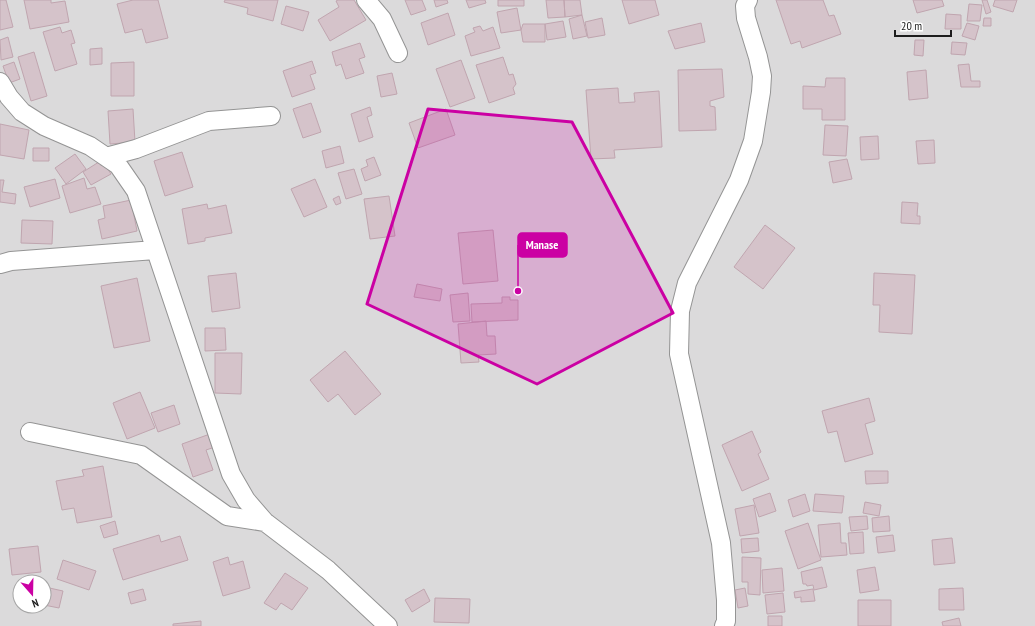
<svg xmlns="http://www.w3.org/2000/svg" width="1035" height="626" viewBox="0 0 1035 626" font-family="'PT Sans Narrow',sans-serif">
  <rect width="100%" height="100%" fill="#efe3e5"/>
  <path fill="#dbdadb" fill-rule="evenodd" d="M0,0H1035V626H0ZM20,582H44V606H20Z"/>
  <path fill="#d5c3ca" stroke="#c0a5af" d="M0,0H6L13,27L0,30Z
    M24,0H51V3L65,1L69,22L30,29Z
    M133,0H158L168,38L146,43L142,29L125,33L117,4Z
    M225,0H278L273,21L247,14L248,8L224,2Z
    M338,0H354L366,20L330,41L318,20L339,7L336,1Z
    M405,0H422L426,10L411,15Z
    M434,0H447L448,3L436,7Z
    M466,0H485L486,3L469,8Z
    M498,0H524V6H498Z
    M546,0H564L565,17L548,18Z
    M564,0H580L582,15L565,17Z
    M622,0H655L659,15L629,24Z
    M776,0H823L829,16L834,15L841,34L802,48L800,41L791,44Z
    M913,0H942L944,6L917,13Z
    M982,0H987L991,12L986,14Z
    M995,0H1017L1013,12L993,6Z
    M969,4L982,5L980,21H967Z
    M286,6L309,12L303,31L281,24Z
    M517,8L521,30L501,33L497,12Z
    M448,13L455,35L428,45L421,23Z
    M946,14L961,15V29H945Z
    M582,15L587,36L573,39L569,19Z
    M602,18L605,35L588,38L585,22Z
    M984,18H991V26H983Z
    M563,21L566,37L547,40L545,24Z
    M701,23L705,42L675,49L668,31Z
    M967,23L979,26L975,40L962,36Z
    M523,24H545V42H523L521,30Z
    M480,26L483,31L493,27L500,48L471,56L465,36L475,32L473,28Z
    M60,27L62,33L71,30L75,43L71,44L77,64L55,71L43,32Z
    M8,37L13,57L1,60L0,40Z
    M915,40H924L923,56L914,55Z
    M952,42L967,43L965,55L951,54Z
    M360,43L365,57L359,59L364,73L346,79L341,64L336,66L332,52Z
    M102,48V64L90,65V49Z
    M34,52L47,96L31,101L18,57Z
    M503,57L509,75L513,74L516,84L513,88L515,94L489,103L476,65Z
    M461,60L475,98L450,107L436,69Z
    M312,61L316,73L310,75L315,89L292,97L283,71Z
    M14,62L20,79L9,83L3,66Z
    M134,62V96H111V63Z
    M969,64L971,81H980V87H961L958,65Z
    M722,69L724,97L710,101V106L715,107L716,130L679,131L678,70Z
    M926,70L928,98L909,100L907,72Z
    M392,73L397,94L381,97L377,76Z
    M826,78H845V120H822V109H803V86L825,87Z
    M618,88L619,103L635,102L634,93L659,91L662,147L614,150L615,158L591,159L586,90Z
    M311,103L321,132L303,138L293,109Z
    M370,107L372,115L367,117L373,137L359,142L351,114Z
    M133,109L135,142L110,144L108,111Z
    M446,109L455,135L418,148L409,123Z
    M0,124L29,130L24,159L0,155Z
    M825,125L848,126L846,156L823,155Z
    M878,136L879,159L861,160L860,137Z
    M934,140L935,163L918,164L916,141Z
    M340,146L344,163L326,168L322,151Z
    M33,148H49V161H33Z
    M182,152L193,187L165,196L154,161Z
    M75,154L86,169L66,184L55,168Z
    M374,157L381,175L365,181L361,169L368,166L366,160Z
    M847,159L852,179L833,183L829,162Z
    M102,160L111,174L91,185L83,172Z
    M354,169L362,194L346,199L338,173Z
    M84,178L87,189L95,187L101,204L70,213L62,186Z
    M55,179L60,198L30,207L24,187Z
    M315,179L327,207L304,217L291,189Z
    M0,180H4L2,192L16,194L15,204L0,202Z
    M339,196L341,203L336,205L333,199Z
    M389,196L395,236L370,239L364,199Z
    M131,200L137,231L102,239L98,220L105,218L103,206Z
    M902,202L918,203L917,216H920V224L901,223Z
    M207,204L208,209L226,205L232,233L205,238V241L188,244L182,209Z
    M22,220L53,221L52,244L21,243Z
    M765,225L795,248L763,289L734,267Z
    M493,230L498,281L463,284L458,233Z
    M236,273L240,308L212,312L208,276Z
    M874,273L915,275L912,334L879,332L880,305H873Z
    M137,278L150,341L114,348L101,286Z
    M417,284L442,289L440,301L414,297Z
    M468,293L470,321L453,322L450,295Z
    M502,297H510V300H518V320L472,322L471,304L502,303Z
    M486,321L487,336H495L496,354L478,355L479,362L461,363L458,324Z
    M205,328H225L226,350L205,351Z
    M345,351L381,394L355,415L338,394L328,402L310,380Z
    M215,353H242L241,394L215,393Z
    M140,392L155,428L127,439L113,403Z
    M869,398L875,421L865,424L873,454L845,462L837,431L828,433L822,411Z
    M174,405L180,424L158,432L151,413Z
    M752,431L761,452L758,454L769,479L742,491L722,445Z
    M210,434L215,447L206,450L213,470L193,477L182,444Z
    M103,466L112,517L77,523L74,508L62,510L56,481L84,476L82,470Z
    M865,471H888V483L866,484Z
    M770,493L776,511L759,517L753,499Z
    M805,494L810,511L793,517L788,500Z
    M815,494L844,496L842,513L813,511Z
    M865,502L881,505L879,516L863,513Z
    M754,505L759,533L740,536L735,509Z
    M867,516L868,529L851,531L849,517Z
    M889,516L890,531L873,532L872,518Z
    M115,521L118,534L104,538L100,526Z
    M808,523L821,560L798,569L785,531Z
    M840,523L841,543H846L847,555L821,557L818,525Z
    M863,532L864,553L850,554L848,533Z
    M159,535L161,542L180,536L188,560L123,580L113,549Z
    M893,535L895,551L878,553L876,537Z
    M758,538L759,551L742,553L741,539Z
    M952,538L955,563L934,565L932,540Z
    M38,546L41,572L12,575L9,549Z
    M228,557L230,565L243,561L250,588L223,596L213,562Z
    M742,557L761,558L760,595L748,594V582H742Z
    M63,560L96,571L89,590L57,579Z
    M822,567L827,587L814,590L813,585L807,586L806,584H803L801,572Z
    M875,567L879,590L860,593L857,570Z
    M782,568L784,591L763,593L762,570Z
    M285,573L308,588L292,610L281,603L276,610L264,603Z
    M45,587L63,591L59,608L44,605Z
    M745,588L748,606L738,608L735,590Z
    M963,588L964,610H939V589Z
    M143,589L146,600L131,604L128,593Z
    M424,589L430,601L412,612L405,600Z
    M813,589L815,601L801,602V597L795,598L794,592Z
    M783,593L785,612L767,614L765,595Z
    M435,598L470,599L469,623L434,622Z
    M858,600H891V626H858Z
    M768,616H782V626H768Z
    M959,618L961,626H943L942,622Z
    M201,621V626H173V624Z"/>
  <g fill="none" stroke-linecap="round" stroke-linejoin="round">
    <defs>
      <path id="street" d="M366,0L382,19L398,53
        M0,82L9,97L22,112L44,126L90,146L118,165L136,191L231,474L246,500L265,522L328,570L388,626
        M106,157L136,149L209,121L271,116
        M0,264L11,261L155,250
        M30,432L141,455L227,516L265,522
        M724,626L726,621V600L721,543L679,354L680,311L687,283L739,180L753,141L761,92L762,76L758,57L746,18L745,6L748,0"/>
    </defs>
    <use href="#street" stroke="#949494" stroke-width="20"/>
    <use href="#street" stroke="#fff" stroke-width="18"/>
  </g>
  <path fill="#cb00a3" fill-opacity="0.2" stroke="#cb00a3" stroke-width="3" stroke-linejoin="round" d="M428,109L572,122L673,313L537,384L367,304Z"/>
  <path fill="none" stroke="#cb00a3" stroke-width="1.5" d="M518 291L518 245"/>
  <circle fill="#cb00a3" stroke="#fff" stroke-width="1.5" cx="518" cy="291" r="4"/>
  <rect fill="#cb00a3" stroke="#cb00a3" stroke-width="1.5" x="518" y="233" width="49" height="24" rx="4"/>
  <g font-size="12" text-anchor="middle" font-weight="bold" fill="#fff">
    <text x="542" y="249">Manase</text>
  </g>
  <g transform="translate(32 594) rotate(160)"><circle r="19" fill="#ffffff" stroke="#a5a5a5"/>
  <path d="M0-3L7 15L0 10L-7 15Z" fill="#cb00a3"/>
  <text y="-6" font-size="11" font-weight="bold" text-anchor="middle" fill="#1d1d1d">N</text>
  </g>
  <path d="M895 30v6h56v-6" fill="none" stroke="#1d1d1d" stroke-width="2"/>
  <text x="901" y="30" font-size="12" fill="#1d1d1d" stroke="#ffffff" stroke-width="3" paint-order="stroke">20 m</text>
</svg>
